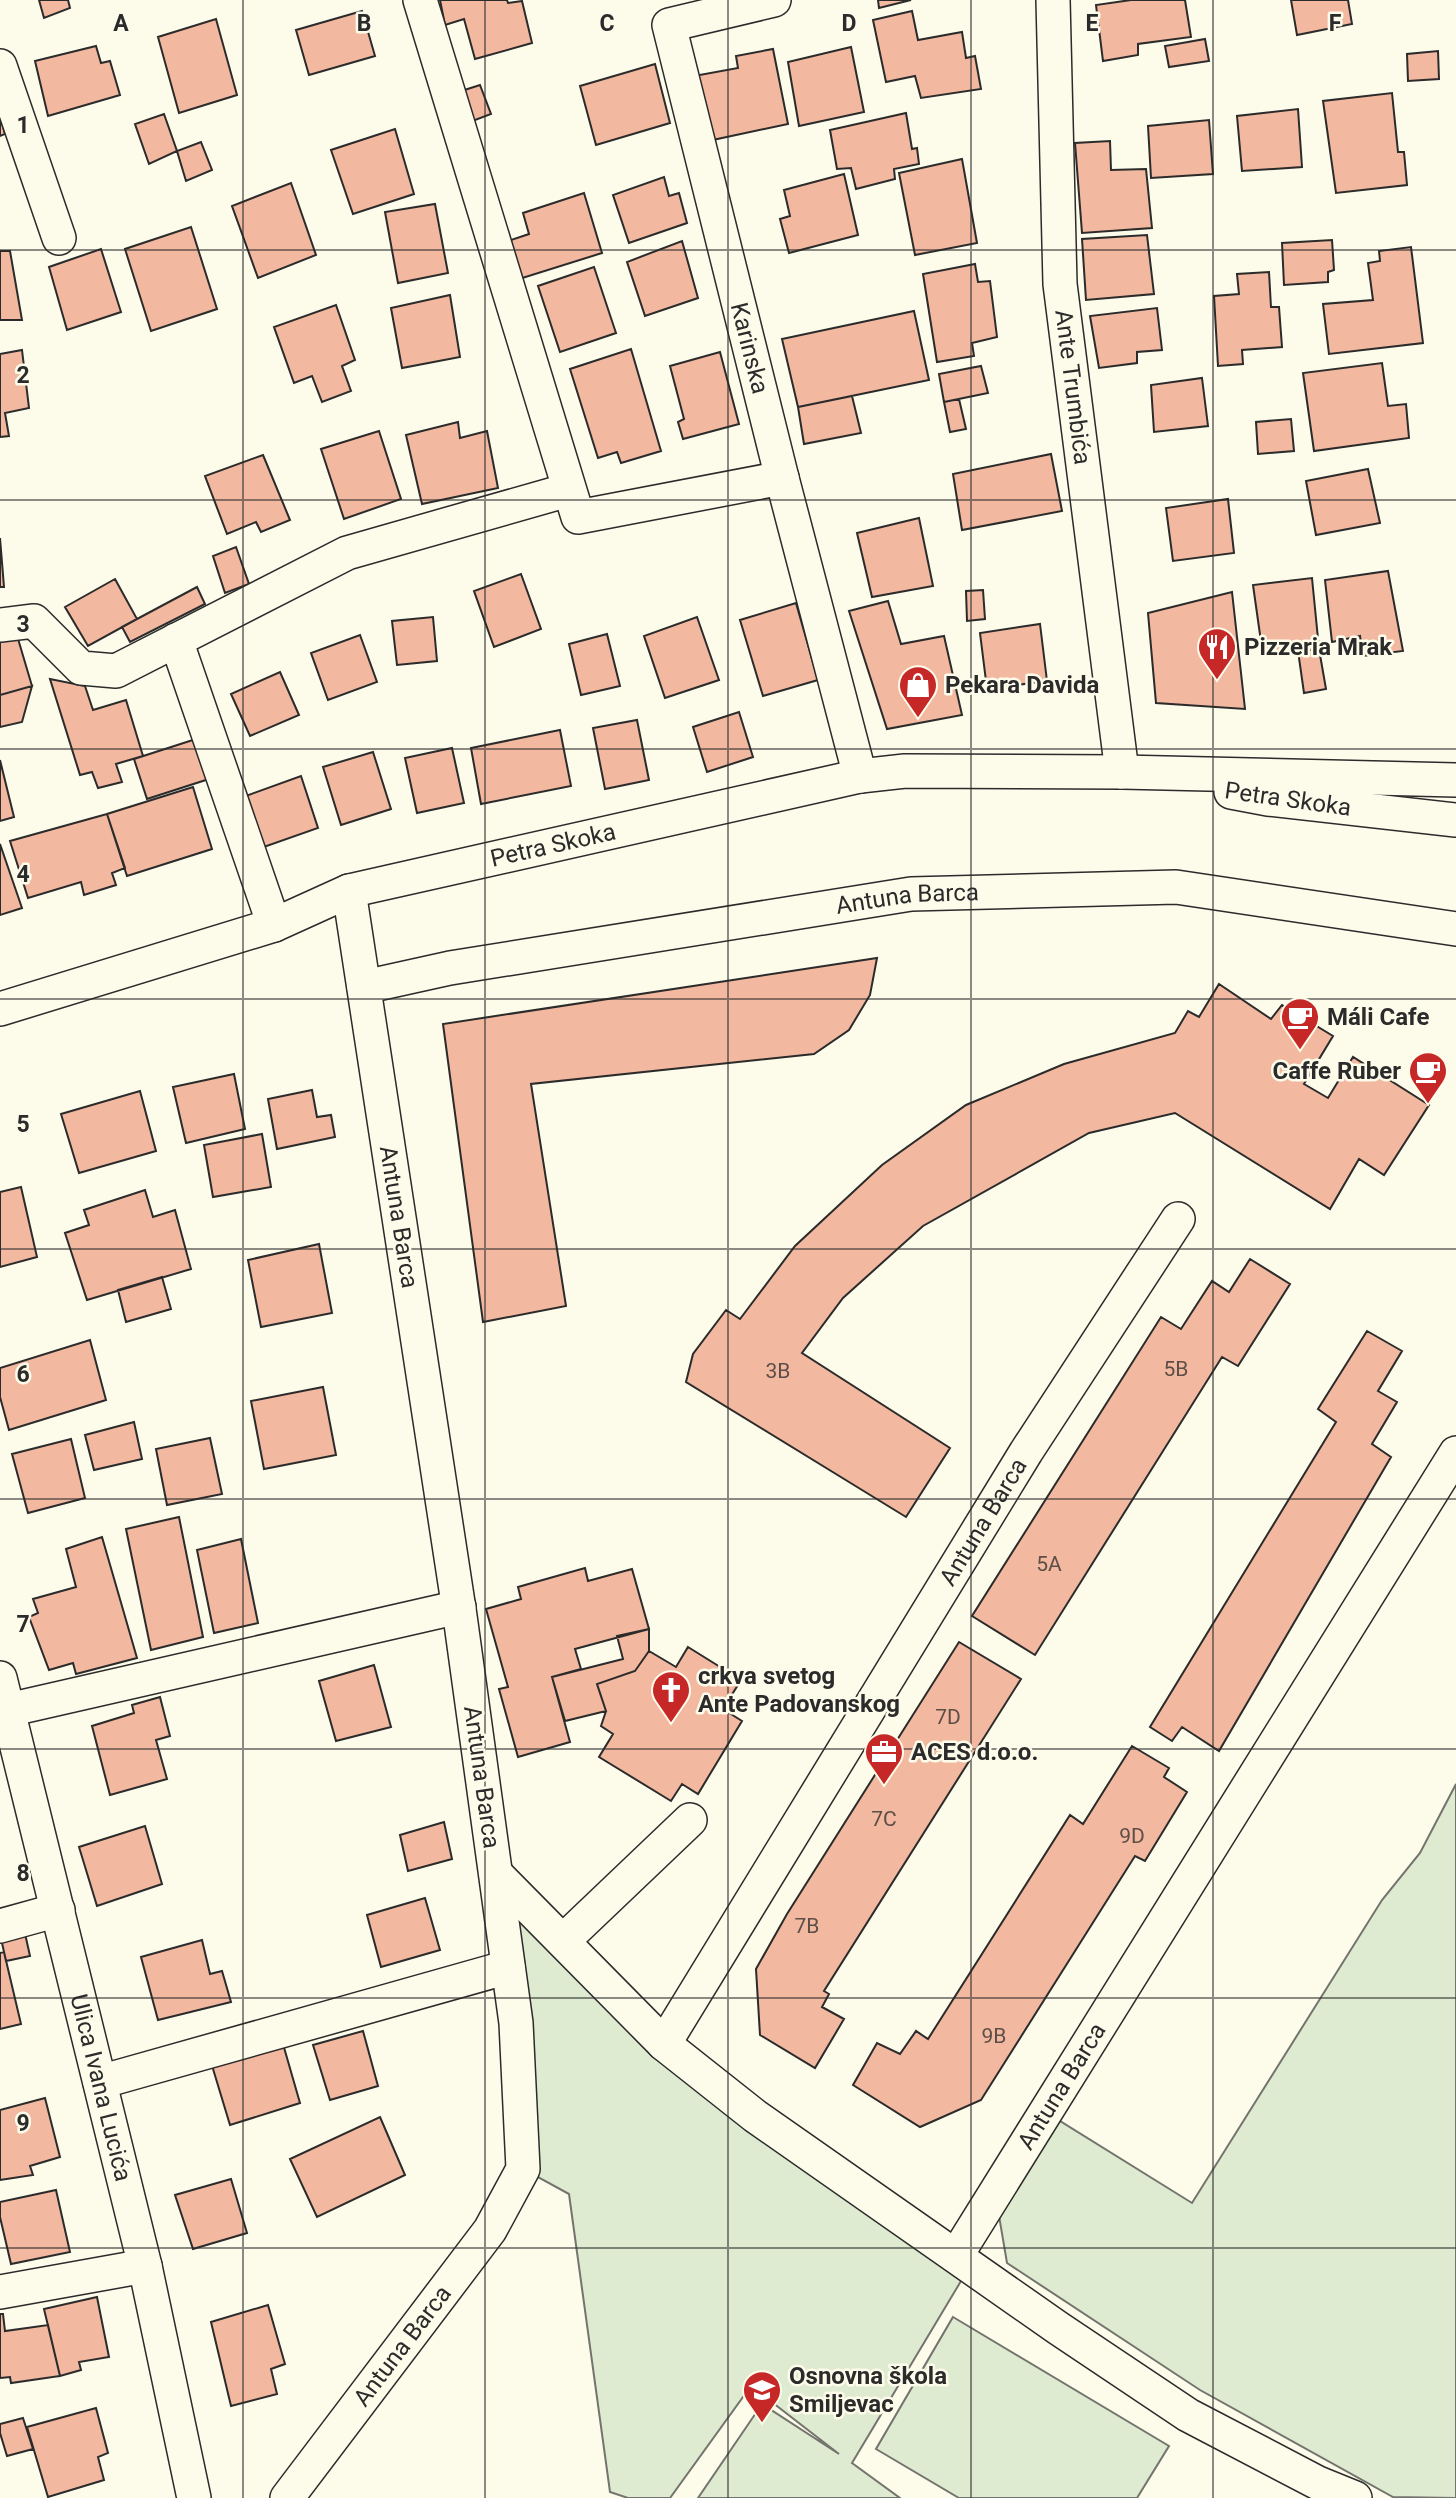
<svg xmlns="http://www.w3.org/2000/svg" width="1456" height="2498" viewBox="0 0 1456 2498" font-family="Roboto,sans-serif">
  <rect width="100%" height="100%" fill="#fdfbea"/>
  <path fill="#deebd1" stroke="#74746e" stroke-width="2" d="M1456,1784V2498L1393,2497L1200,2390L1007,2263L998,2210L1055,2118L1192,2203L1382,1900L1420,1853Z
    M496,1874L664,2044L970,2266L852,2463L900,2498H698L762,2404L839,2454L751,2386L670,2498H628L610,2492L569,2194L523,2169Z
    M953,2317L1169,2446L1137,2498H959L876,2449Z"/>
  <path fill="#f2b8a0" stroke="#2b2b2b" stroke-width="2" d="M39,0H68L70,8L44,18Z
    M440,0H507L508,3L522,1L532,43L475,59L464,19L445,25Z
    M878,0H911L879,8Z
    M1131,0H1185L1191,37L1138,44V55L1103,61L1096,5Z
    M1291,0H1348L1352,24L1297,35Z
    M362,11L375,56L309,75L296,30Z
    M912,11L918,40L962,32L966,58L975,56L981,89L921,98L915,76L886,82L873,20Z
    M216,19L237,95L179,113L158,37Z
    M1205,39L1209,61L1169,67L1165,46Z
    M96,46L101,63L110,61L120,95L48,116L35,61Z
    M851,47L864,112L799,126L788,62Z
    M773,49L788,124L708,141L694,76L738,68L736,56Z
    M1438,51L1439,79L1408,81L1407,54Z
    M655,64L670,123L596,145L580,86Z
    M480,85L491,114L462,125L452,94Z
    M1392,93L1398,152H1404L1407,185L1336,193L1323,101Z
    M1298,109L1302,167L1242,171L1237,116Z
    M906,113L912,149L917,148L919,164L894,169L895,179L856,189L851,168L837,169L830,130Z
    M164,114L177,151L149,164L135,124Z
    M0,116L5,134L0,136Z
    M1209,120L1213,174L1151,178L1148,126Z
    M395,129L414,194L353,214L331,150Z
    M1110,141L1111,170L1146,169L1152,228L1082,233L1075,143Z
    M201,142L212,170L186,181L177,151Z
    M962,159L977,243L915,255L899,173Z
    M844,174L858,235L789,253L780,219L790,216L784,190Z
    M664,177L669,196L679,193L687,223L629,243L613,195Z
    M291,183L316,255L258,278L232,206Z
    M584,193L602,253L516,280L505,242L529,234L523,213Z
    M435,204L448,273L398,283L385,212Z
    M191,227L217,309L151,331L125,249Z
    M1147,235L1154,294L1086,300L1082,239Z
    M1332,240L1334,270L1328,272V282L1284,285L1282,243Z
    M682,241L698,298L645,316L627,262Z
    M1411,247L1423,343L1329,354L1323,304L1373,300L1368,263L1380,261L1379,251Z
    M101,249L121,312L67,330L49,267Z
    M0,251H10L22,320H0Z
    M975,264L978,282L990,281L997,337L972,343L974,356L937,362L923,274Z
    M594,267L616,333L560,352L538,286Z
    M1269,272L1271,307H1279L1282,347L1242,350L1243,364L1218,366L1214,296L1239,294L1237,274Z
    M450,295L460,357L402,368L391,308Z
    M336,305L355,360L342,366L351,391L322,402L312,376L294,383L274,327Z
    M1157,308L1162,350L1137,352V363L1099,368L1090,316Z
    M914,311L929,380L798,407L782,339Z
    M631,349L661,451L621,463L617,452L598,458L570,369Z
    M22,350L29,408L5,413L9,436L0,437V354Z
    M720,352L739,424L683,439L678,422L684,419L670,366Z
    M1382,363L1388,406L1406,404L1409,438L1314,451L1303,373Z
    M981,366L988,393L944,402L939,374Z
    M1202,378L1208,426L1154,432L1151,385Z
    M852,396L861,433L804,444L798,407Z
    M959,399L966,429L950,432L944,402Z
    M1291,419L1294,451L1258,454L1256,422Z
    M458,422L460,438L487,431L498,488L422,504L406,435Z
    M379,431L401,499L344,519L321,449Z
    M1051,454L1062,511L962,530L953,474Z
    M263,455L290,520L261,532L256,522L227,534L205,476Z
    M1368,469L1380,523L1316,535L1306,481Z
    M1228,499L1234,553L1173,561L1166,508Z
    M919,518L933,586L872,597L857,533Z
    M0,538L4,587H0Z
    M236,547L249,584L225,593L213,556Z
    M1388,571L1403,651L1363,656L1360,636L1332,642L1325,580Z
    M521,574L541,629L494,647L474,591Z
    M1312,578L1319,649L1263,656L1253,585Z
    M115,579L137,619L88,646L65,607Z
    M197,587L205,604L130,642L122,627Z
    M983,590L985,619L967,621L966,591Z
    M1232,592L1245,709L1156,703L1148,613Z
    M888,601L901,644L944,636L962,715L887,729L849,611Z
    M796,603L818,680L763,696L740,620Z
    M433,617L437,661L397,665L392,621Z
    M697,617L719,680L665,698L644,636Z
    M1040,624L1047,681L987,689L980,633Z
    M16,632L32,686L0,695V636Z
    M607,634L620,686L581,695L569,644Z
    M360,635L377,682L328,700L311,653Z
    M1319,649L1326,689L1304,693L1298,651Z
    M280,672L299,715L250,736L231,694Z
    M50,679L85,686L93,710L126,700L143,756L116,764L122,782L98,788L92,772L80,775Z
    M32,686L22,722L0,727V695Z
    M739,712L753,757L707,772L693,727Z
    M637,720L649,780L605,789L593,728Z
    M560,730L571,786L481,804L471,748Z
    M199,738L212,778L147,799L134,759Z
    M452,748L464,803L417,813L405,758Z
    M373,752L391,809L341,825L323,767Z
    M0,760L14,817L0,821Z
    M301,776L318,828L261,848L243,797Z
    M193,787L212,849L127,876L107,814Z
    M107,814L125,868L112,873L116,885L84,895L81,882L28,898L10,841Z
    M0,844L22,908L0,915Z
    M877,958L870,995L849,1030L814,1054L531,1084L566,1306L483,1322L443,1024Z
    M1219,984L1271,1019L1282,1005L1333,1036L1304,1084L1328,1098L1353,1057L1429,1105L1384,1175L1359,1159L1330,1209L1175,1113L1089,1133L923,1226L843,1298L802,1353L950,1448L906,1517L686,1382L693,1354L726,1310L740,1319L795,1246L882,1165L966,1105L1064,1064L1175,1033L1188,1011L1199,1017Z
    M234,1074L245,1129L186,1143L173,1087Z
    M312,1090L317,1117L331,1115L335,1137L277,1149L268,1099Z
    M140,1091L156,1151L79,1173L61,1114Z
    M262,1134L271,1187L213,1197L204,1145Z
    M21,1187L37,1257L0,1267V1192Z
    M145,1190L153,1217L175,1210L191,1269L87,1300L65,1233L89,1225L84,1210Z
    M319,1244L332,1313L261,1327L248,1260Z
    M1250,1259L1290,1284L1238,1366L1222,1357L1035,1655L972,1616L1161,1317L1181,1329L1212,1281L1229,1292Z
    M162,1277L171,1309L126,1322L118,1290Z
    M1367,1331L1402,1351L1378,1391L1397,1402L1372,1444L1391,1457L1219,1751L1182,1727L1172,1741L1150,1727L1336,1422L1318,1409Z
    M90,1340L106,1400L9,1430L0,1397V1368Z
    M323,1387L336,1455L264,1469L251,1401Z
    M134,1422L142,1459L94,1470L85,1435Z
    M210,1438L222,1494L167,1505L156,1449Z
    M71,1439L85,1498L28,1513L12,1454Z
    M179,1517L203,1637L151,1650L126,1529Z
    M102,1537L137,1658L76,1674L73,1663L49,1670L29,1617L38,1613L33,1599L76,1587L66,1549Z
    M241,1539L258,1623L214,1633L197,1550Z
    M585,1568L588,1581L632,1569L649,1629L575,1649L581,1669L552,1677L570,1742L518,1757L499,1689L508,1687L486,1609L521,1599L518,1587Z
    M649,1629V1651L635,1671L597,1684L606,1711L565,1721L552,1677L623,1659L617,1636Z
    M959,1642L1021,1679L824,1991L829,1994L822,2007L844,2019L815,2068L760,2035L756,1969L787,1914Z
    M688,1647L741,1680L723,1709L742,1721L698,1794L682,1784L671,1801L599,1757L613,1734L601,1726L606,1711L597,1684L635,1671L649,1651L676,1667Z
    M374,1665L391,1727L336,1741L319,1681Z
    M160,1697L170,1736L156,1740L167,1779L110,1795L92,1726L134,1713L132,1705Z
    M1132,1746L1169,1768L1164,1777L1187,1792L1145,1861L1135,1856L981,2100L920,2127L853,2085L877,2043L900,2054L916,2031L928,2039L1070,1815L1083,1824Z
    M444,1822L452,1859L408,1871L400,1835Z
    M145,1826L162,1884L97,1906L79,1847Z
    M425,1898L440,1950L381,1967L367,1915Z
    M24,1929L30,1956L6,1961L0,1934Z
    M202,1940L210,1974L222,1971L231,2002L158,2020L141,1957Z
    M4,1952L21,2024L0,2029V1953Z
    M363,2031L378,2086L330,2100L313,2045Z
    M281,2037L300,2103L230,2125L210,2059Z
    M45,2098L60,2157L30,2166L33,2175L0,2180V2110Z
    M380,2117L405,2175L317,2217L290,2159Z
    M231,2179L247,2233L193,2249L175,2195Z
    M56,2190L70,2252L11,2264L0,2217V2202Z
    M97,2297L109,2357L79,2362L81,2370L60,2376L44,2309Z
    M268,2305L285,2364L271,2369L277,2394L231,2406L211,2322Z
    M0,2314H3L5,2331L48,2325L60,2376L11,2383L10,2377L0,2378Z
    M96,2408L108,2453L98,2457L104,2480L48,2497L27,2427Z
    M23,2418L33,2449L7,2456L0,2433V2424Z"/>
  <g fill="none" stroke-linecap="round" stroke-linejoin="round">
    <defs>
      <g id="minor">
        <path d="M420,0L578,517L782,478"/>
        <path id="s1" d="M774,0L669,25L782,478L860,776"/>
        <path id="s2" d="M1053,0L1060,284L1122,772"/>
        <path d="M0,66L59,238"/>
        <path d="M0,625L34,621L81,668L116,671L347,553L568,490"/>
        <path d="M176,640L274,925"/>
        <path d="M1231,792L1268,799L1456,820"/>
        <path id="s3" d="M364,987L450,968L911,894L1176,887L1456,929"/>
        <path id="s4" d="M0,1009L274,925L349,891L860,776L905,771L1122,772L1456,780"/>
        <path id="s5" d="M0,1678L145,2266L194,2498"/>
        <path d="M8,1710L459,1607"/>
        <path d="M496,1874L664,2044L755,2116L1058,2328L1188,2415L1318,2483L1355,2498"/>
        <path d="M0,1926L58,1910"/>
        <path d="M563,1941L690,1820"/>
        <path id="s6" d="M664,2044L1026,1452L1178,1219"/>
        <path d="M100,2082L508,1967"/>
        <path id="s7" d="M956,2256L1456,1453"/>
        <path d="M0,2292L145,2266"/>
        <path id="s8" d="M287,2498L490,2230L523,2169L516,2023L460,1616L349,891"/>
      </g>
    </defs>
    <use href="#minor" stroke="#2b2b2b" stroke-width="36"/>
    <use href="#minor" stroke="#fdfbea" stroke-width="33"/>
  </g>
  <path fill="none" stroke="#2b2b2b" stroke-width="2" stroke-opacity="0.55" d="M243,0V2498M485,0V2498M728,0V2498M971,0V2498M1213,0V2498M0,250H1456M0,500H1456M0,749H1456M0,999H1456M0,1249H1456M0,1499H1456M0,1749H1456M0,1998H1456M0,2248H1456"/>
  <defs>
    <symbol id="restaurant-pin" viewBox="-11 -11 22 30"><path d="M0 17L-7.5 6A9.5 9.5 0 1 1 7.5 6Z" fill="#c62828" stroke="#fdfbea"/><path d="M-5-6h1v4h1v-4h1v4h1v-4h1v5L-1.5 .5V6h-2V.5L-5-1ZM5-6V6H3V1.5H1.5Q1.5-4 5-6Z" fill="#fff"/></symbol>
    <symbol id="shop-pin" viewBox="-11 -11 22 30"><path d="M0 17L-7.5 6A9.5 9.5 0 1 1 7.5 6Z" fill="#c62828" stroke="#fdfbea"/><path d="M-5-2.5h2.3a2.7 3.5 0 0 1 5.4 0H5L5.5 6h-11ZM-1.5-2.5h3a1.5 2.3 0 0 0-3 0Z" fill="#fff"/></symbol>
    <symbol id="cafe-pin" viewBox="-11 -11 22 30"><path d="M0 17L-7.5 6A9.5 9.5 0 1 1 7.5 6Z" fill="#c62828" stroke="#fdfbea"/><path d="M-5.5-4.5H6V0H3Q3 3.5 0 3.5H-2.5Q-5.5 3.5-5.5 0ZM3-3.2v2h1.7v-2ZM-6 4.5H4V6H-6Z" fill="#fff"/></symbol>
    <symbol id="church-pin" viewBox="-11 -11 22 30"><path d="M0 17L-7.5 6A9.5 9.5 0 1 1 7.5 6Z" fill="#c62828" stroke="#fdfbea"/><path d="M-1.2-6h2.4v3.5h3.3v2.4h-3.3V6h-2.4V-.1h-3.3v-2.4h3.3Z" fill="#fff"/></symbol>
    <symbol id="office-pin" viewBox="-11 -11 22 30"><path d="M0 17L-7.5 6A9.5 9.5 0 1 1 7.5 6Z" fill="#c62828" stroke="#fdfbea"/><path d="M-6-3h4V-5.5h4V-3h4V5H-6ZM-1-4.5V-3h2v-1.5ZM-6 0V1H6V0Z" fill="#fff"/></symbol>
    <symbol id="school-pin" viewBox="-11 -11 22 30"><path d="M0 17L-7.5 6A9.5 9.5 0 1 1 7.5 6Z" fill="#c62828" stroke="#fdfbea"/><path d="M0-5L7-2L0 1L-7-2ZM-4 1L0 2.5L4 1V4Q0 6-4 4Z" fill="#fff"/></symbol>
  </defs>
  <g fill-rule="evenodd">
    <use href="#restaurant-pin" x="1195" y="625" width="44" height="60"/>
    <use href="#shop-pin" x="896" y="663" width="44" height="60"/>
    <use href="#cafe-pin" x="1278" y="995" width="44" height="60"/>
    <use href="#cafe-pin" x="1406" y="1049" width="44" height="60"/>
    <use href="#church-pin" x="649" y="1668" width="44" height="60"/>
    <use href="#office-pin" x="862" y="1730" width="44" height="60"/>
    <use href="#school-pin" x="740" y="2368" width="44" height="60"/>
  </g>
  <g text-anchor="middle" stroke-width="5" stroke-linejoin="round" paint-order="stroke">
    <g font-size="21" fill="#5d4e48">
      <text x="1176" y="1376">5B</text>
      <text x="778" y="1378">3B</text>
      <text x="1049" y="1571">5A</text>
      <text x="948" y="1724">7D</text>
      <text x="884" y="1826">7C</text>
      <text x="1132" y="1843">9D</text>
      <text x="807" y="1933">7B</text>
      <text x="994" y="2043">9B</text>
    </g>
    <g font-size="24" fill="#2b2b2b" stroke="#fdfbea">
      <text dy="8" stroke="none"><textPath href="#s1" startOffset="441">Karinska</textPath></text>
      <text dy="8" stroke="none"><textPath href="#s2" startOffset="388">Ante Trumbića</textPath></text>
      <text transform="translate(1288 799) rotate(8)" y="8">Petra Skoka</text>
      <text dy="8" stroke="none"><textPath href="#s4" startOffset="578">Petra Skoka</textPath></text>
      <text dy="8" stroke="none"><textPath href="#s3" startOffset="551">Antuna Barca</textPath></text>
      <text transform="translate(399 1217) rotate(81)" y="8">Antuna Barca</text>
      <text dy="8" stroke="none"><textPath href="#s6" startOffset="612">Antuna Barca</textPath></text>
      <text transform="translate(482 1777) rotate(82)" y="8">Antuna Barca</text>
      <text dy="8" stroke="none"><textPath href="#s5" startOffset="422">Ulica Ivana Lucića</textPath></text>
      <text dy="8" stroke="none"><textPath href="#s7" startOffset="200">Antuna Barca</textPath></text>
      <text dy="8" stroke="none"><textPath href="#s8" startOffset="191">Antuna Barca</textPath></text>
    </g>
    <g font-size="24" font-weight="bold" fill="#2b2b2b" stroke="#fdfbea" text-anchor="start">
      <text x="1244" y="655">Pizzeria Mrak</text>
      <text x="945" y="693">Pekara Davida</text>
      <text x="1327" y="1025">Máli Cafe</text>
      <text x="1401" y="1079" text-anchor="end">Caffe Ruber</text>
      <text x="698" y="1684">crkva svetog<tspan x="698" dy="28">Ante Padovanskog</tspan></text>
      <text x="911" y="1760">ACES d.o.o.</text>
      <text x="789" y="2384">Osnovna škola<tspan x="789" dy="28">Smiljevac</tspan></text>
    </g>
  </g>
  <g font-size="23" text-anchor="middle" font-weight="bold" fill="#2b2b2b" stroke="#fdfbea" stroke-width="5" stroke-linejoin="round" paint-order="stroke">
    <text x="121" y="31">A</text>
    <text x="364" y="31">B</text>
    <text x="607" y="31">C</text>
    <text x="849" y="31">D</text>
    <text x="1092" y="31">E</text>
    <text x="1335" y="31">F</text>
    <text x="23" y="133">1</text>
    <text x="23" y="383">2</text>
    <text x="23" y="632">3</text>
    <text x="23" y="882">4</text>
    <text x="23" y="1132">5</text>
    <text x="23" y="1382">6</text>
    <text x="23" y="1632">7</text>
    <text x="23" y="1881">8</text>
    <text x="23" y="2131">9</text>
  </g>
</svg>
